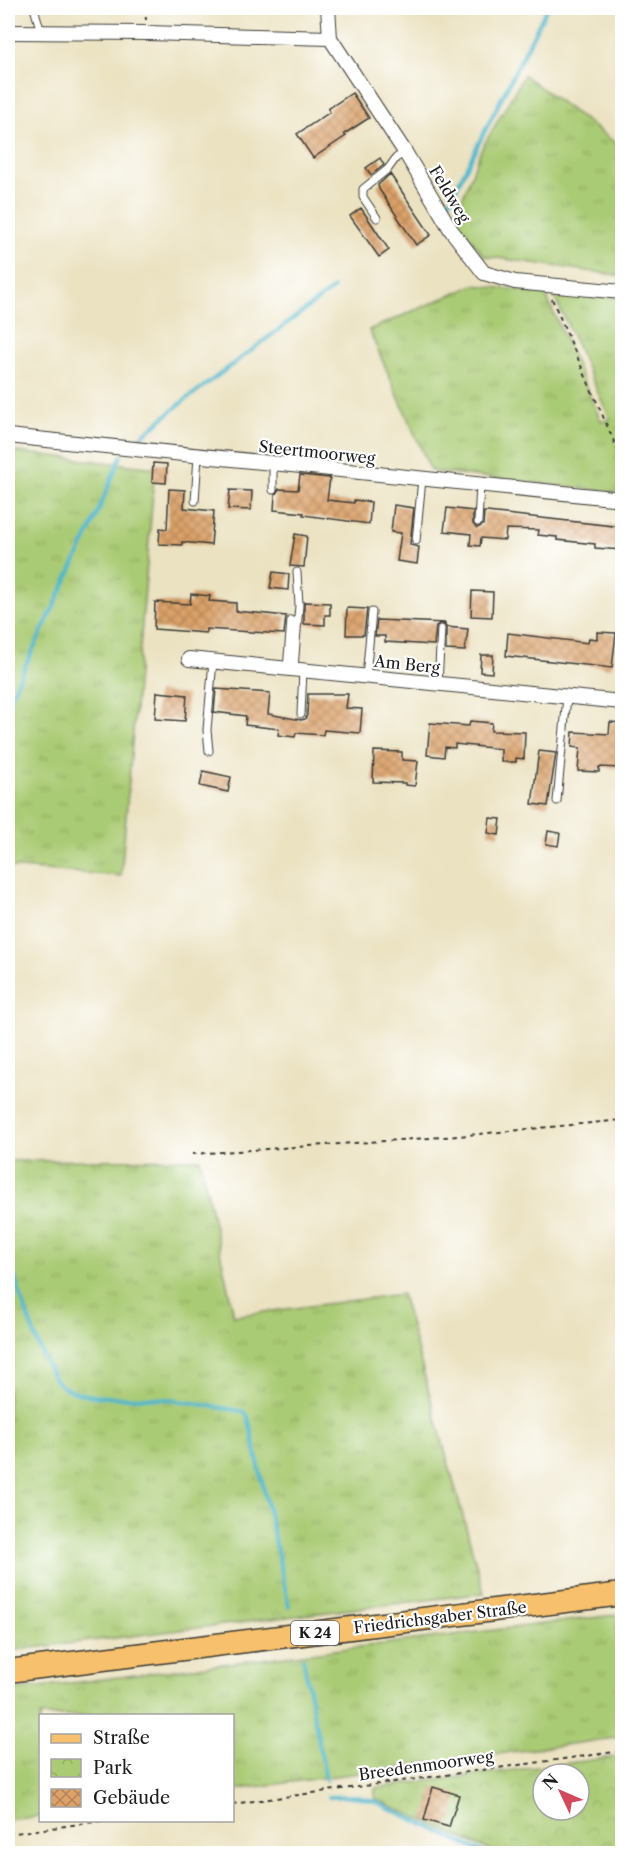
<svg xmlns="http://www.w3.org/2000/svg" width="630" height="1861" viewBox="0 0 630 1861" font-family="'Libre Caslon Text',serif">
  <defs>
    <pattern id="grass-tufts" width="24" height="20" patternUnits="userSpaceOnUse" patternTransform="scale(1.5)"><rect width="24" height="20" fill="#aacb74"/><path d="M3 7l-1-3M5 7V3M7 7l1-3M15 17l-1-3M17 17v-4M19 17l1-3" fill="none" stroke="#92ae64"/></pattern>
    <pattern id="park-crowns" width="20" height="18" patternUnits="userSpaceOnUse" patternTransform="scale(1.5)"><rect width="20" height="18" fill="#aacb74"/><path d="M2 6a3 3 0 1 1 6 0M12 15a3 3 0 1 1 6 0" fill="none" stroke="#92ae64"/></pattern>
    <pattern id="building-cross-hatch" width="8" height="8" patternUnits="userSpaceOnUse" patternTransform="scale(1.5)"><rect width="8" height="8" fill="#dca269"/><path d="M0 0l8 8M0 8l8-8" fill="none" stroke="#b28356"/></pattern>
  </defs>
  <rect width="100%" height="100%" fill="#fff"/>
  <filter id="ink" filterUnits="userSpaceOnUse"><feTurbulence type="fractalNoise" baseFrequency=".0167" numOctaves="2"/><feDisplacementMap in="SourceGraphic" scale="12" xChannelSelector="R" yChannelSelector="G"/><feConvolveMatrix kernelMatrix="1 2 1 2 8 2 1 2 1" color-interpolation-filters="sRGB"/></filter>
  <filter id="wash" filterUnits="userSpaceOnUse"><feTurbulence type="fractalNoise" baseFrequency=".008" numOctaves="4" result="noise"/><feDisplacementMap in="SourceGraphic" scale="24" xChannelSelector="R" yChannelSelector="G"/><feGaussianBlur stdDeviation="1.35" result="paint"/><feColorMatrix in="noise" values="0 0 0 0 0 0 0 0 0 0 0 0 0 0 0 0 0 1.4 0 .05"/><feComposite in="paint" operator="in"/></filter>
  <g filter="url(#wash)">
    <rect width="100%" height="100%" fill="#ebe2c1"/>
    <path fill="url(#grass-tufts)" stroke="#637448" stroke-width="1.5" d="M524,75L622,148V276L484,256L455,217L481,150Z
      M474,285L545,293L601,421L610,419L552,291L622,298V493L431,471L369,330Z
      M8,451L155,468L121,876L8,867Z
      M200,1159L234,1316L402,1294L484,1593L8,1651V1161Z
      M622,1614V1737L233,1790L232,1716H40V1816L8,1820V1691Z"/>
    <path fill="url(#park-crowns)" stroke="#637448" stroke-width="1.5" fill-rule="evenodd" d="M622,1756V1853H496L375,1799V1788ZM543,1774H579V1810H543Z"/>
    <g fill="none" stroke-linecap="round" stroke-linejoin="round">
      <path stroke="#4db6cb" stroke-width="4" d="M448,204L547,8
        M132,444L180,404L334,288
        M8,702L91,529L121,456
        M8,1257C16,1281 43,1370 59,1384C80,1401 127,1397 153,1398C180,1400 208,1406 235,1410L242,1411L248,1416L289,1606
        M303,1658L326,1780
        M329,1797L354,1796L374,1801L486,1854"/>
    </g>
    <g id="blocks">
      <path fill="url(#building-cross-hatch)" d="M352,93L369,118L344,134L346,136L313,158L297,134L330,112L328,109Z
        M380,158L384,165L371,175L366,168Z
        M390,174L431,235L416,245L379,189L378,185Z
        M361,208L389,250L379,257L350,216Z
        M153,463L167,464L166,483L152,482Z
        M300,475L330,478L327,500L354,503V500L371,502L369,524L303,515L304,513L274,510L275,495L279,489L298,490Z
        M169,489L185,490L184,508L214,511L211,545L182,542V545L159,544L160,528L167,529Z
        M230,490L252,491L251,510L228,509Z
        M394,505L414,508L410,545L419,547L417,564L397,561L401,533L391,532Z
        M447,508L473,511V524L477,528L483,525L484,512H487L622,527V550L595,548V544L557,540V537L538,535L539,530L506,529L505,540L481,538L480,546L470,545L471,534L444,531Z
        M295,534L307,536L304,567L290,566Z
        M273,572L289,574L288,590L270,588Z
        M472,591L493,592L492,617L471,616Z
        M191,594L210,596L209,601L236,603V611L286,616L284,634L206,629V633L154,629L155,602L190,604Z
        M304,602L330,603V615H325V625L304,624Z
        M347,608L367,609L364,635H346Z
        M377,620L445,623V626L441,623L436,626L434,645L385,642V636H375Z
        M446,627L468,629L465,651L446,650Z
        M597,632L616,633L612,668L506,656L508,633L588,643L589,638L597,639Z
        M481,655H493L492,673L480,672Z
        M216,689L270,693L268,714L301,720L305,719L307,715L308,694H348L346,708L362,709L360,733L324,730L323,735L296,733L295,737L278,735L279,729L245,725L246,716L214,712Z
        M157,692L187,695L185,721L155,719Z
        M470,721L492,723L491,731L525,732L524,759L516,758V762H501V749L455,744V748L445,747L444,757L427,755L430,723L469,726Z
        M610,722L621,723L620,745H622V768L599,767V772L578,771L580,748L572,747L573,732L609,734Z
        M374,751L402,752V760L418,761L415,786L405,785V783L373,782Z
        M539,751L556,753L548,806L532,804Z
        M203,771L231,777L228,792L200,786Z
        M490,818L501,819L499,835L488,833Z
        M548,831L560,833L558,846L546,844Z
        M433,1787L459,1795L449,1827L424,1820Z"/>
    </g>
  </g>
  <g filter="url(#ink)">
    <use href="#blocks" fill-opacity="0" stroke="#3b3a35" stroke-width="1.5"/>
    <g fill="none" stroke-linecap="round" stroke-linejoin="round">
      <defs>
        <path id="service" d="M34,8L41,32
          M377,218L363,197V189L388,169L396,158L405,152
          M273,464V490
          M195,501L198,456
          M478,522L480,485
          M416,541L422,479
          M287,669L291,620
          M294,669L299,605L297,572
          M366,677L372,612
          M438,684L441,629
          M301,714L303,670
          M209,751L207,730L213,661
          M557,801L567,697"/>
        <path id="minor" d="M328,8L330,38L405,152L451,230L484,273L515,282L622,292
          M8,32L147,33L330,38
          M8,436L622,499
          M189,659L622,702"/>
        <path id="primary" d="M8,1671L622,1594"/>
      </defs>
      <use href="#service" stroke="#3b3a35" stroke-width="9"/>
      <use href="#minor" stroke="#3b3a35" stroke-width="16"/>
      <use href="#primary" stroke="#3b3a35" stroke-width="25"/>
      <path stroke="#3b3a35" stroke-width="2" stroke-dasharray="4.5 4.5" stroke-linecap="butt" d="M145,8L146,20
        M552,299L622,460
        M192,1154L458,1136L622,1120
        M232,1804L622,1751
        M8,1834L108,1820"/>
      <use href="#service" stroke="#fff" stroke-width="7"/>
      <use href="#minor" stroke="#fff" stroke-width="14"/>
      <use href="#primary" stroke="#f7c06c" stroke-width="22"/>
    </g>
  </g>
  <g text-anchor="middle" stroke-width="4.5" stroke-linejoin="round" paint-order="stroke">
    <rect fill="#fff" stroke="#606060" stroke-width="1.5" x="291" y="1621" width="48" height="24" rx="4.5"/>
    <g font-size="15" font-weight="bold" fill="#1c1c1c">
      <text x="315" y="1638">K 24</text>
    </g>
    <g font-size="16" fill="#1c1c1c" stroke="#fff">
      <text transform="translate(450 194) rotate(59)" y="6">Feldweg</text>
      <text transform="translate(317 452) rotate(6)" y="6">Steertmoorweg</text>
      <text transform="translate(407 664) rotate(6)" y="6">Am Berg</text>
      <text transform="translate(440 1617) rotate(-7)" y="6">Friedrichsgaber Straße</text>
      <text transform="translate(426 1765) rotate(-8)" y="6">Breedenmoorweg</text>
    </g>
  </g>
  <rect width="630" height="1861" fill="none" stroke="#fff" stroke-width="30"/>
  <rect x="39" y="1714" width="195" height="108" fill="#ffffff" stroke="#a4a4a4" stroke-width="1.5"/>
  <rect x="51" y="1734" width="30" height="9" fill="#f7c06c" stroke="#a4a4a4" stroke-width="1.5"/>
  <text x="93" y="1744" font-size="18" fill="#1c1c1c">Straße</text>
  <rect x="51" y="1759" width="30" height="18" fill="url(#park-crowns)" stroke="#a4a4a4" stroke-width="1.5"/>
  <text x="93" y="1774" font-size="18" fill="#1c1c1c">Park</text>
  <rect x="51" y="1789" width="30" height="18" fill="url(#building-cross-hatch)" stroke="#a4a4a4" stroke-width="1.5"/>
  <text x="93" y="1804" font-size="18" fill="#1c1c1c">Gebäude</text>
  <g transform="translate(561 1792) rotate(314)"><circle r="28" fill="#ffffff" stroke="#a4a4a4" stroke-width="1.5"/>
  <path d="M0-4.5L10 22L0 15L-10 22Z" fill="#d1495b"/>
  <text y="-9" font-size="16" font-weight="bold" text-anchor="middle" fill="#1c1c1c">N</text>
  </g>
</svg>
